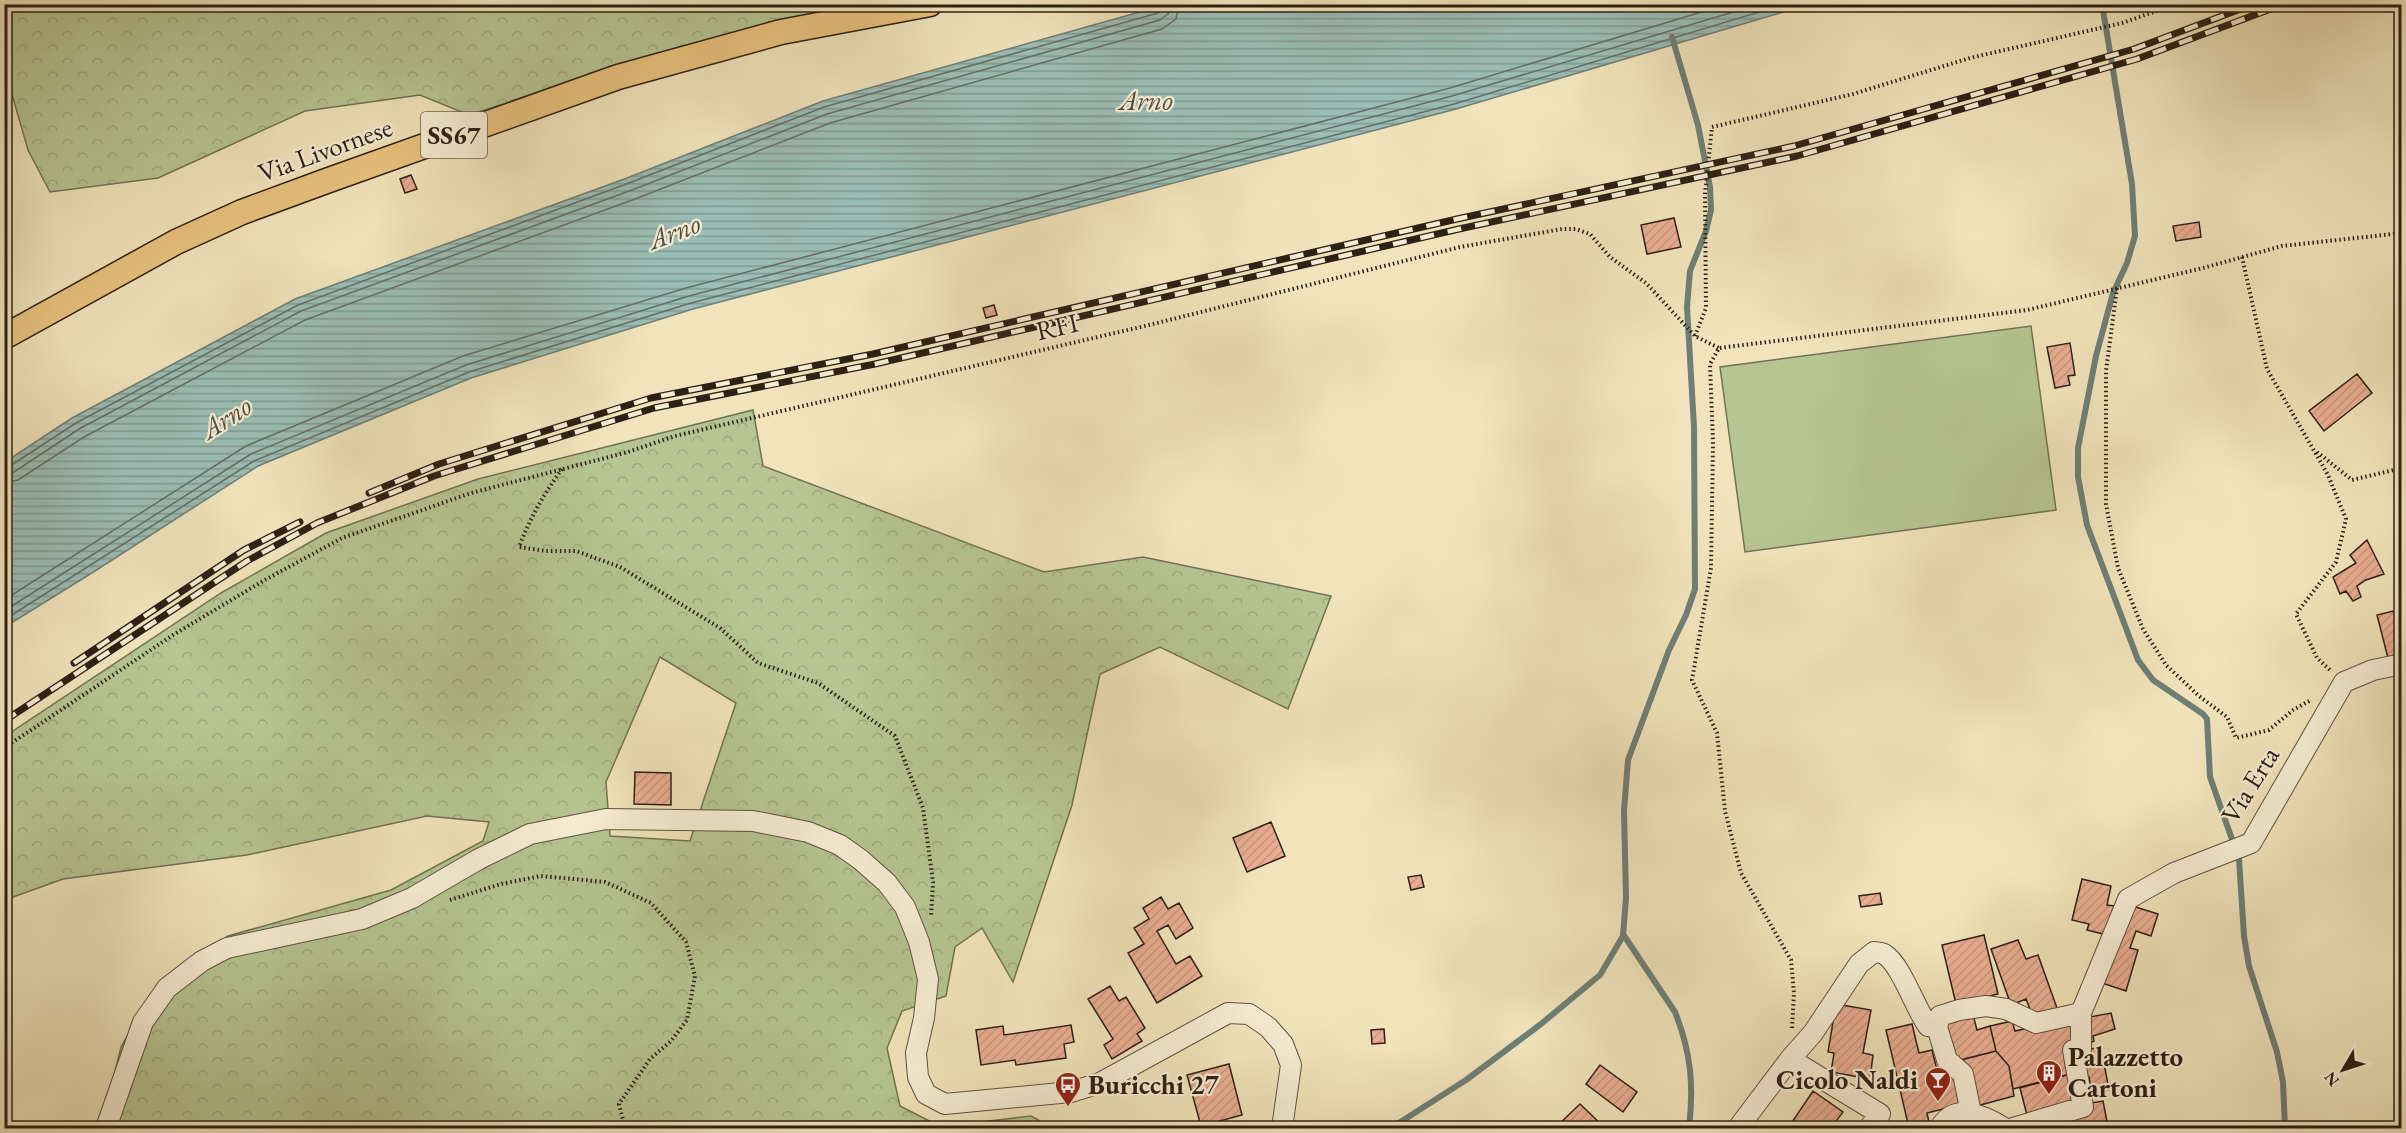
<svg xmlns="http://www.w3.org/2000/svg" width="2406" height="1133" viewBox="0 0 2406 1133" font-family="'EB Garamond',serif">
  <defs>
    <pattern id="forest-crowns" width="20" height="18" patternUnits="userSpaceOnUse" patternTransform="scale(1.5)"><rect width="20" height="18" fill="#b6c593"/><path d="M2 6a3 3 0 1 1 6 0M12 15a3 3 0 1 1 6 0" fill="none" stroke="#9da97e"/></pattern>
    <pattern id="water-rules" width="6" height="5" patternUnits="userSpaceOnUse" patternTransform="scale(1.5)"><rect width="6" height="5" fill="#9bbeb6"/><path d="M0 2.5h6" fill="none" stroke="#7f9a93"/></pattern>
    <pattern id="building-hatch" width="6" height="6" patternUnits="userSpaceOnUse" patternTransform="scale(1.5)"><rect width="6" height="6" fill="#eaae94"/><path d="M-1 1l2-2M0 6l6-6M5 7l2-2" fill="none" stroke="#c9957f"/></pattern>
  </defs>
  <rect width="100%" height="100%" fill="#f1e4bc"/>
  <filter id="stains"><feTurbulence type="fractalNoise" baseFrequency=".00333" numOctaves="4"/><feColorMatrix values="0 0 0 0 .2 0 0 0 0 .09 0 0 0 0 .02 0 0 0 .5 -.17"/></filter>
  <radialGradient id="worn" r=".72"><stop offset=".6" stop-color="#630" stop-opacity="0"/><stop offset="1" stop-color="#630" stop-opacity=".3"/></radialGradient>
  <path fill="#b6c593" stroke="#727254" stroke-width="1.5" d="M2031,326L2056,510L1745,552L1720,367Z"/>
  <path fill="url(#forest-crowns)" stroke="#727254" stroke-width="1.5" fill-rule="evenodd" d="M4,5H873L630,63L469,115L420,95L305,111L158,178L50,192L28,150L5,70Z
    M753,410L763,466L1044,572L1143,557L1331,596L1288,709L1160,647L1100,674L1072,805L1013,982L982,928L955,947L946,996L902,1011L887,1048L900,1106L941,1127L1031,1116L1053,1128H101L121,1047L158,983L228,936L391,890L483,841L489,822L427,816L247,855L63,879L5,900L4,737L221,593L326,533L478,479ZM660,657L736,703L690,841L610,836L606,782Z"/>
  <path fill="url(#water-rules)" stroke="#6f7f76" stroke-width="1.5" d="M1168,4L1807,5L1456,109L693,309L471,378L258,466L95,571L5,627V462L72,418L295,299L627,178L823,101Z"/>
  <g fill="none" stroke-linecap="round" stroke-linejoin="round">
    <path stroke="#646f66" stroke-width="1.5" d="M4,467L10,466L76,423L298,305L629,183L824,107L1158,13L1162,10L1163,4
      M4,474L14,472L79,429L301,311L632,190L827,114L1160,20L1168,14L1170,4
      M4,483L18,480L84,437L305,320L635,199L830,123L1162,29L1176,19L1179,4
      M4,600L246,446L463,356L686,288L1450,88L1728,4
      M4,611L251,454L466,365L689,296L1452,96L1760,4
      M4,620L254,461L469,372L691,303L1454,104L1786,4"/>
    <path stroke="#6f7f76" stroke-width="6" d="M2102,4L2132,184L2135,236L2127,263L2113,293L2096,356L2078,448V477L2087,525L2138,660L2153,680L2203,714L2207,719L2210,777L2239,859L2244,936L2249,966L2277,1052L2283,1082L2285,1128
      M1623,934L1675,1012C1691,1052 1694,1086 1689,1128
      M1391,1128L1466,1080L1541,1024L1600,975L1623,936L1626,898L1624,811L1628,760L1669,650L1686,615L1695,589L1694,427L1687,307L1690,271L1706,231L1711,210L1710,187L1698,125L1672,37"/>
  </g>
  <path fill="url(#building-hatch)" stroke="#2d2015" stroke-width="1.5" d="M411,175L417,189L405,193L400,179Z
    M1674,218L1681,247L1647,254L1641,225Z
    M2199,222L2201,237L2176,241L2173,226Z
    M994,305L997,315L986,318L983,308Z
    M2070,343L2075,375L2068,376L2070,385L2055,388L2047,347Z
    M2357,374L2372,393L2324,431L2309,411Z
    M2367,540L2384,574L2366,580L2357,586L2361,597L2353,601L2346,591L2340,594L2333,577L2356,563L2350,555Z
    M2402,609V655L2388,658L2377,615Z
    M635,772L671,773V805L634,804Z
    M1271,822L1285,856L1247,872L1233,838Z
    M1421,875L1424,887L1411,890L1408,877Z
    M2082,879L2111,886L2107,905L2114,906L2107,935L2087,930L2089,924L2072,920Z
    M1880,893L1882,904L1861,907L1859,896Z
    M1161,897L1168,909L1179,903L1193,928L1176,939L1168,925L1157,931L1176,964L1190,956L1202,976L1157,1003L1128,953L1144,944L1134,928L1149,919L1143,908Z
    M2126,904L2158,914L2151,936L2136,931L2130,948L2138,950L2126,991L2102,983Z
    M1984,935L1998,994L1956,1004L1942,945Z
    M2018,940L2026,959L2038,955L2057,1008L2033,1017L2026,999L2011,1005L1991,949Z
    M1110,986L1119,1001L1126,997L1145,1028L1137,1034L1142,1041L1112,1059L1104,1045L1113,1039L1088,999Z
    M1836,1004L1871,1010L1863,1053L1873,1055L1870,1079L1831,1072L1834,1053L1828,1052Z
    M1972,1011L1977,1030L1990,1026L1996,1051L1952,1062L1942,1018Z
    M2111,1013L2115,1029L2093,1036L2094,1041L2085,1045L2084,1018Z
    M2074,1018L2077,1047L2070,1074L2013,1089L2009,1066L1996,1051L1990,1026L2012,1021L2015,1031Z
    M1912,1024L1919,1053L1932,1050L1938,1074L1955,1071L1963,1104L1927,1113L1930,1127L1925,1128H1909L1886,1030Z
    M1071,1025L1074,1042L1064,1044L1066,1058L1016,1065L1015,1060L981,1065L976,1030L1003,1026L1004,1035Z
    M1384,1029L1385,1043L1372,1044L1371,1030Z
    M2101,1047L2109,1090L2092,1093L2089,1077L2080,1078L2076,1052Z
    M1996,1051L2009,1066L2014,1096L1973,1107L1961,1060Z
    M1229,1064L1242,1115L1201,1126L1187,1075Z
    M1600,1065L1637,1092L1623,1112L1586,1084Z
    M2070,1074L2077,1105L2028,1119L2020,1088Z
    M1813,1091L1843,1112L1831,1128H1788Z
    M2103,1101L2108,1127L2031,1128L2085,1104Z
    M1580,1104L1605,1128H1555Z
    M1960,1116L1977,1124L1980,1128H1948Z"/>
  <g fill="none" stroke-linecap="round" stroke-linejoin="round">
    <defs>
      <path id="minor" d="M1790,1059L1880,1114L1869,1128
        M1971,1113L1963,1074L1947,1060L1937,1027L1940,1016L1959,1010L1986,1006L2006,1009L2036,1023L2081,1013
        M106,1128L143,1022L167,988L202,961L227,948L362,919L412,898L479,859L530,834L606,819L753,821L808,832L840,845L861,860L887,883L905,907L919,942L928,979L924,1018L916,1053L918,1077L926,1094L945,1104L1071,1092L1100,1083L1228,1013L1249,1014L1268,1027L1283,1044L1291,1065L1282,1128
        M1738,1128L1790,1059L1813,1033L1859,964L1874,952C1875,952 1883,953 1884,954C1901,964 1915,1008 1928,1026L1937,1027
        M1940,1128C1954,1102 1984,1115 2004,1128
        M2013,1128L2083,1107L2073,1050L2081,1049V1013L2128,899L2174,873L2251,843L2344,682L2373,670L2402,664"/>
      <path id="major" d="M4,337L176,242L242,212L329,180L618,77L781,32L930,4"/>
    </defs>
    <use href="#minor" stroke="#5e513f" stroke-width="22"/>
    <use href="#major" stroke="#2d2015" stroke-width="27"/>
    <path stroke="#2d2015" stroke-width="4" stroke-dasharray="1.5 3" stroke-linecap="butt" d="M2242,257L2267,369L2328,475L2346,519L2336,562L2296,614L2317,658L2330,670
      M2117,288L2106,371V504L2118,568L2143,629L2166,665L2199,696L2227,717L2236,738L2269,730L2293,710L2311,700
      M1695,336L1706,308L1705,194L1712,127L1853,94L1970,58L2122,23L2177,4
      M2317,452L2352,480L2402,468
      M562,469C544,494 530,518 519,547L546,551H576L620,567L720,628L758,663L818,683L895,736L923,808L933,882L931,917
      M4,748L173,635L263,581L342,538L471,493L628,452L675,436L1149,325L1460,247L1562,229H1576L1590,234L1610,257L1646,283L1695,336L1719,348
      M450,900L501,884L541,876L605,882L651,903L686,942L695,976L687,1020L671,1041L650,1059L619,1104L625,1128
      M1792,1028L1794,993L1791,960L1741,873L1725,811L1717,733L1692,680L1711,568L1713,442L1710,364L1719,348L2027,310L2203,268L2282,246L2402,233"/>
    <use href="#minor" stroke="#f6edd3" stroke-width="20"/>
    <use href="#major" stroke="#e8c27e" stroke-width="24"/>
    <defs>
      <path id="rail" d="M369,493L439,464L651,398L873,354L1457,219L1794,146L2134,49L2254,4
        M74,663L244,550L300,522
        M4,721L247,561L317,523L434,476L654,408L875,364L1459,229L1797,156L2137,59L2284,4"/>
    </defs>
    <use href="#rail" stroke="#2d2015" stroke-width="7"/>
    <use href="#rail" stroke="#f6edd3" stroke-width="4.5" stroke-dasharray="14" stroke-linecap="butt"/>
  </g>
  <defs>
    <symbol id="building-pin" viewBox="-11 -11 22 30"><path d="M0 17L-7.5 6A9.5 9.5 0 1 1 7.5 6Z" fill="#8f2418" stroke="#f6edd3"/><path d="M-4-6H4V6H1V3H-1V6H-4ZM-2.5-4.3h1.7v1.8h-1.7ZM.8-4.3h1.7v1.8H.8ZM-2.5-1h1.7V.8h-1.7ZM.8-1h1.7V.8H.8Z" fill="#fff"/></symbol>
    <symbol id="bar-pin" viewBox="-11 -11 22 30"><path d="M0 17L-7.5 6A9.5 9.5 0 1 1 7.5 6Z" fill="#8f2418" stroke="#f6edd3"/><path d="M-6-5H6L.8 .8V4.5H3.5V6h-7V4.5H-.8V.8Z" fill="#fff"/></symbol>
    <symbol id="bus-pin" viewBox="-11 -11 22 30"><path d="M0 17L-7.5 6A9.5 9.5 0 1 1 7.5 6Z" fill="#8f2418" stroke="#f6edd3"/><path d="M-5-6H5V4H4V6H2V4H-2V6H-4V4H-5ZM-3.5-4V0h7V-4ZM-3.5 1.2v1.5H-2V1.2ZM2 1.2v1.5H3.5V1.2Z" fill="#fff"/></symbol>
  </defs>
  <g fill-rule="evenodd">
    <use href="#building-pin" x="2034" y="1058" width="30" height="40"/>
    <use href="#bar-pin" x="1923" y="1065" width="30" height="40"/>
    <use href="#bus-pin" x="1053" y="1070" width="30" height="40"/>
  </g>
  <g text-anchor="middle" stroke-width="4.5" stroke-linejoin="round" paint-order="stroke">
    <rect fill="#f6edd3" stroke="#695e4e" stroke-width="1.5" x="421" y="112" width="66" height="46" rx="4.5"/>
    <g font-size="26" font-weight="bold" fill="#2d2015">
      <text x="454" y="144">SS67</text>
    </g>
    <g font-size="27" fill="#2d2015" stroke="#f6edd3">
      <text transform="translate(325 150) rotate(-20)" y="9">Via Livornese</text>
      <text transform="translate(1057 327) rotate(-13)" y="9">RFI</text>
      <text transform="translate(2250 785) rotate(-58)" y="9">Via Erta</text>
    </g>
    <g font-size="27" font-weight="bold" fill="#2d2015" stroke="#f6edd3" text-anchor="start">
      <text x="2068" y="1066">Palazzetto<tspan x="2068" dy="31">Cartoni</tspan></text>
      <text x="1918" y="1089" text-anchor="end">Cicolo Naldi</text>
      <text x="1088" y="1094">Buricchi 27</text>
    </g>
    <g font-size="28" font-style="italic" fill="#4e4f45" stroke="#f6edd3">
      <text x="1146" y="110">Arno</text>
      <text transform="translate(674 231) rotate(-21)" y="10">Arno</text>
      <text transform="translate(226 417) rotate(-33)" y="10">Arno</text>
    </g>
  </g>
  <rect width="2406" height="1133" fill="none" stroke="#f1e4bc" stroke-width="24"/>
  <rect x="6" y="6" width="2394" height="1121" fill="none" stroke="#2d2015" stroke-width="3"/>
  <rect x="12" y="12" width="2382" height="1109" fill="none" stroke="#2d2015" stroke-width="1.5"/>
  <g transform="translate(2343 1070) rotate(231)" stroke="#f6edd3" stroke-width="4.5" paint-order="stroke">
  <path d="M0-4.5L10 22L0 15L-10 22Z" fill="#2d2015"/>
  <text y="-9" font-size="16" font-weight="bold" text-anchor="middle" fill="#2d2015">N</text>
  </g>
  <rect width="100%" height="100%" filter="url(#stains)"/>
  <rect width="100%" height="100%" fill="url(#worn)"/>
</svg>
